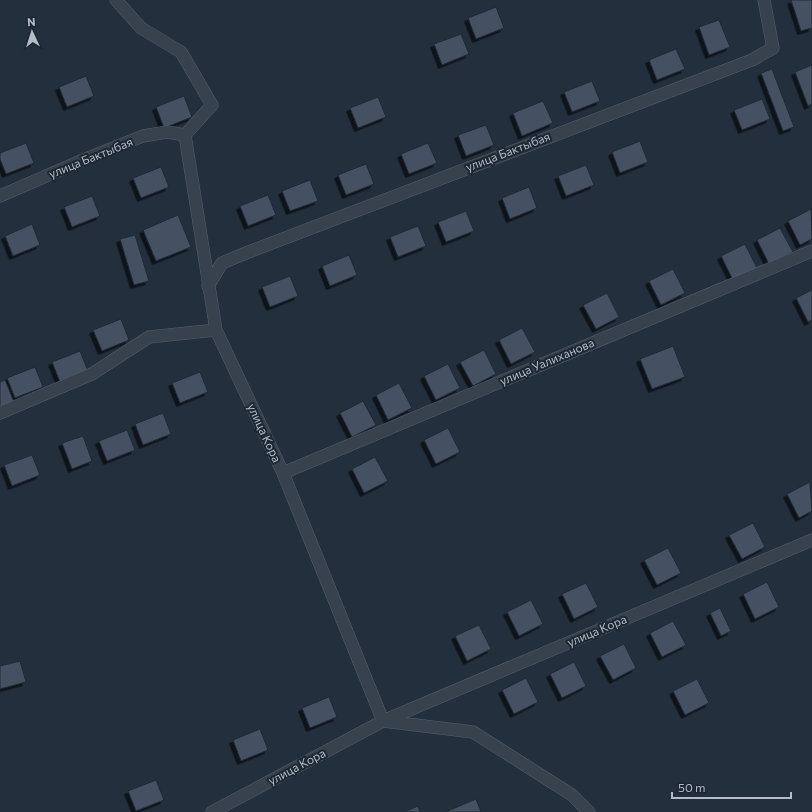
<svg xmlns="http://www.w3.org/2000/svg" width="812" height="812" viewBox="0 0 812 812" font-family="Commissioner,sans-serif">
  <defs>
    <filter id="shadow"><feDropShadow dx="-3.5" dy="3.5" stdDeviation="0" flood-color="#0009"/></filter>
  </defs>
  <rect width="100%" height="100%" fill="#242f3e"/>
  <path fill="#455162" stroke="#1f2835" filter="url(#shadow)" d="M791,0H812V28L801,31Z
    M496,7L504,28L476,39L468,18Z
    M719,20L730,47L709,55L699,27Z
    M461,34L469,54L442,65L434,44Z
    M676,49L685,69L657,80L649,60Z
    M812,65V104L808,106L795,72Z
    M772,69L794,127L783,131L761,73Z
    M86,76L94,96L67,107L59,87Z
    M592,81L600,101L572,112L564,92Z
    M184,96L192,117L164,128L156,107Z
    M378,97L386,117L358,128L350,108Z
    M762,99L770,119L742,130L734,110Z
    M543,101L553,123L522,136L513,113Z
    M486,125L494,145L466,156L458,135Z
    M640,141L648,162L620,173L612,152Z
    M26,143L34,163L6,174L0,159V153Z
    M428,143L437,163L409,174L401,154Z
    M366,164L374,184L346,195L338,175Z
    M586,165L594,185L566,196L558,176Z
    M161,167L169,187L141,198L133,178Z
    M310,180L318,201L290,211L282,191Z
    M529,187L537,208L510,219L502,198Z
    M268,195L276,215L248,226L240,206Z
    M92,196L100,216L72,227L64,207Z
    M811,209L812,239L800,245L788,221Z
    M466,211L474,231L446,242L438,222Z
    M178,215L191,247L156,261L143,230Z
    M32,224L40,245L13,256L5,236Z
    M418,226L426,246L398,257L390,237Z
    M780,228L793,252L769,264L757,240Z
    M135,235L149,281L134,285L120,239Z
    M745,244L757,268L733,280L721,256Z
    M349,255L357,275L330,286L322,266Z
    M673,269L685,293L661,305L649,281Z
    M290,276L298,296L270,307L262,287Z
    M812,290V320L808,322L796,298Z
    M607,293L619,317L596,329L583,305Z
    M121,319L129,340L102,351L93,330Z
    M522,328L535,352L511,364L499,340Z
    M673,346L685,377L652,389L640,359Z
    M484,350L496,374L473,386L460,362Z
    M80,351L88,371L60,382L52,362Z
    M448,364L460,388L436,400L424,376Z
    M35,367L43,387L15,398L7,378Z
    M200,372L208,392L180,403L172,383Z
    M5,380L14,402L0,407V382Z
    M399,383L412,408L388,420L376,395Z
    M363,401L376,425L352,437L340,413Z
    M163,413L171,434L143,445L135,424Z
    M448,428L460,452L436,464L424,440Z
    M127,430L135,450L107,461L99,441Z
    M83,436L92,461L72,469L62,443Z
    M32,455L40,475L12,486L4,465Z
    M375,457L388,481L364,493L352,469Z
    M810,482L812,511L799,518L787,494Z
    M753,523L765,547L742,559L729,535Z
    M668,548L681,573L657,585L644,560Z
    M767,582L779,607L755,619L743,594Z
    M586,583L598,607L574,619L562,594Z
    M531,600L543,624L519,636L507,612Z
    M720,608L731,631L721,636L710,613Z
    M673,621L686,645L662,657L650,633Z
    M479,625L491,649L467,661L455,636Z
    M624,644L636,668L613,680L600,656Z
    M20,661L26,682L0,689V666Z
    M574,662L586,686L562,698L550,674Z
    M526,678L538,702L514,714L502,690Z
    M697,679L709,703L685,715L673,691Z
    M329,697L337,717L310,728L302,708Z
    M260,729L268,750L241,761L233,740Z
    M156,780L164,800L136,811L128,791Z
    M476,799L481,812H445Z
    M418,806L420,812H404Z"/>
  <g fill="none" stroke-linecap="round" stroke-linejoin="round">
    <defs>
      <path id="street" d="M116,0L141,28L181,52L212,105L185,135
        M185,135L216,330L283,473L383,721L473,732L572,795L589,812
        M0,196L83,160L143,136L167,132L185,135
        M208,286L222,263L251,251L752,60L773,48L764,0
        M0,413L92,374L149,337L216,330
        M283,473L812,251
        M212,812L383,721L812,540"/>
    </defs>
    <use href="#street" stroke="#565f6c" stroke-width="13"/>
    <use href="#street" stroke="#38414e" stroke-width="12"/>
  </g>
  <g text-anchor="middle" stroke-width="4" stroke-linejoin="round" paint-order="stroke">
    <g font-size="12" fill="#b4bcc9" stroke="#1d2633">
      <text transform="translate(508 152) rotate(-21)" y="4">улица Бактыбая</text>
      <text transform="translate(91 158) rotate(-22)" y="4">улица Бактыбая</text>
      <text transform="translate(547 362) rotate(-23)" y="4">улица Уалиханова</text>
      <text transform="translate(264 433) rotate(65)" y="4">улица Кора</text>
      <text transform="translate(597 631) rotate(-23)" y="4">улица Кора</text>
      <text transform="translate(297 767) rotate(-28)" y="4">улица Кора</text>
    </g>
  </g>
  <g transform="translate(32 32) rotate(356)" stroke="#1d2633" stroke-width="3" paint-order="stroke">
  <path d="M0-3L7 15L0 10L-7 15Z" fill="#b4bcc9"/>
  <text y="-6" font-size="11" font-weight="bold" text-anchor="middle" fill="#b4bcc9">N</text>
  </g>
  <path d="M672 792v6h119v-6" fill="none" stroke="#b4bcc9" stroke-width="2"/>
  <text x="678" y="792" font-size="12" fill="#b4bcc9" stroke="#1d2633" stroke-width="3" paint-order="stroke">50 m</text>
</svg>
